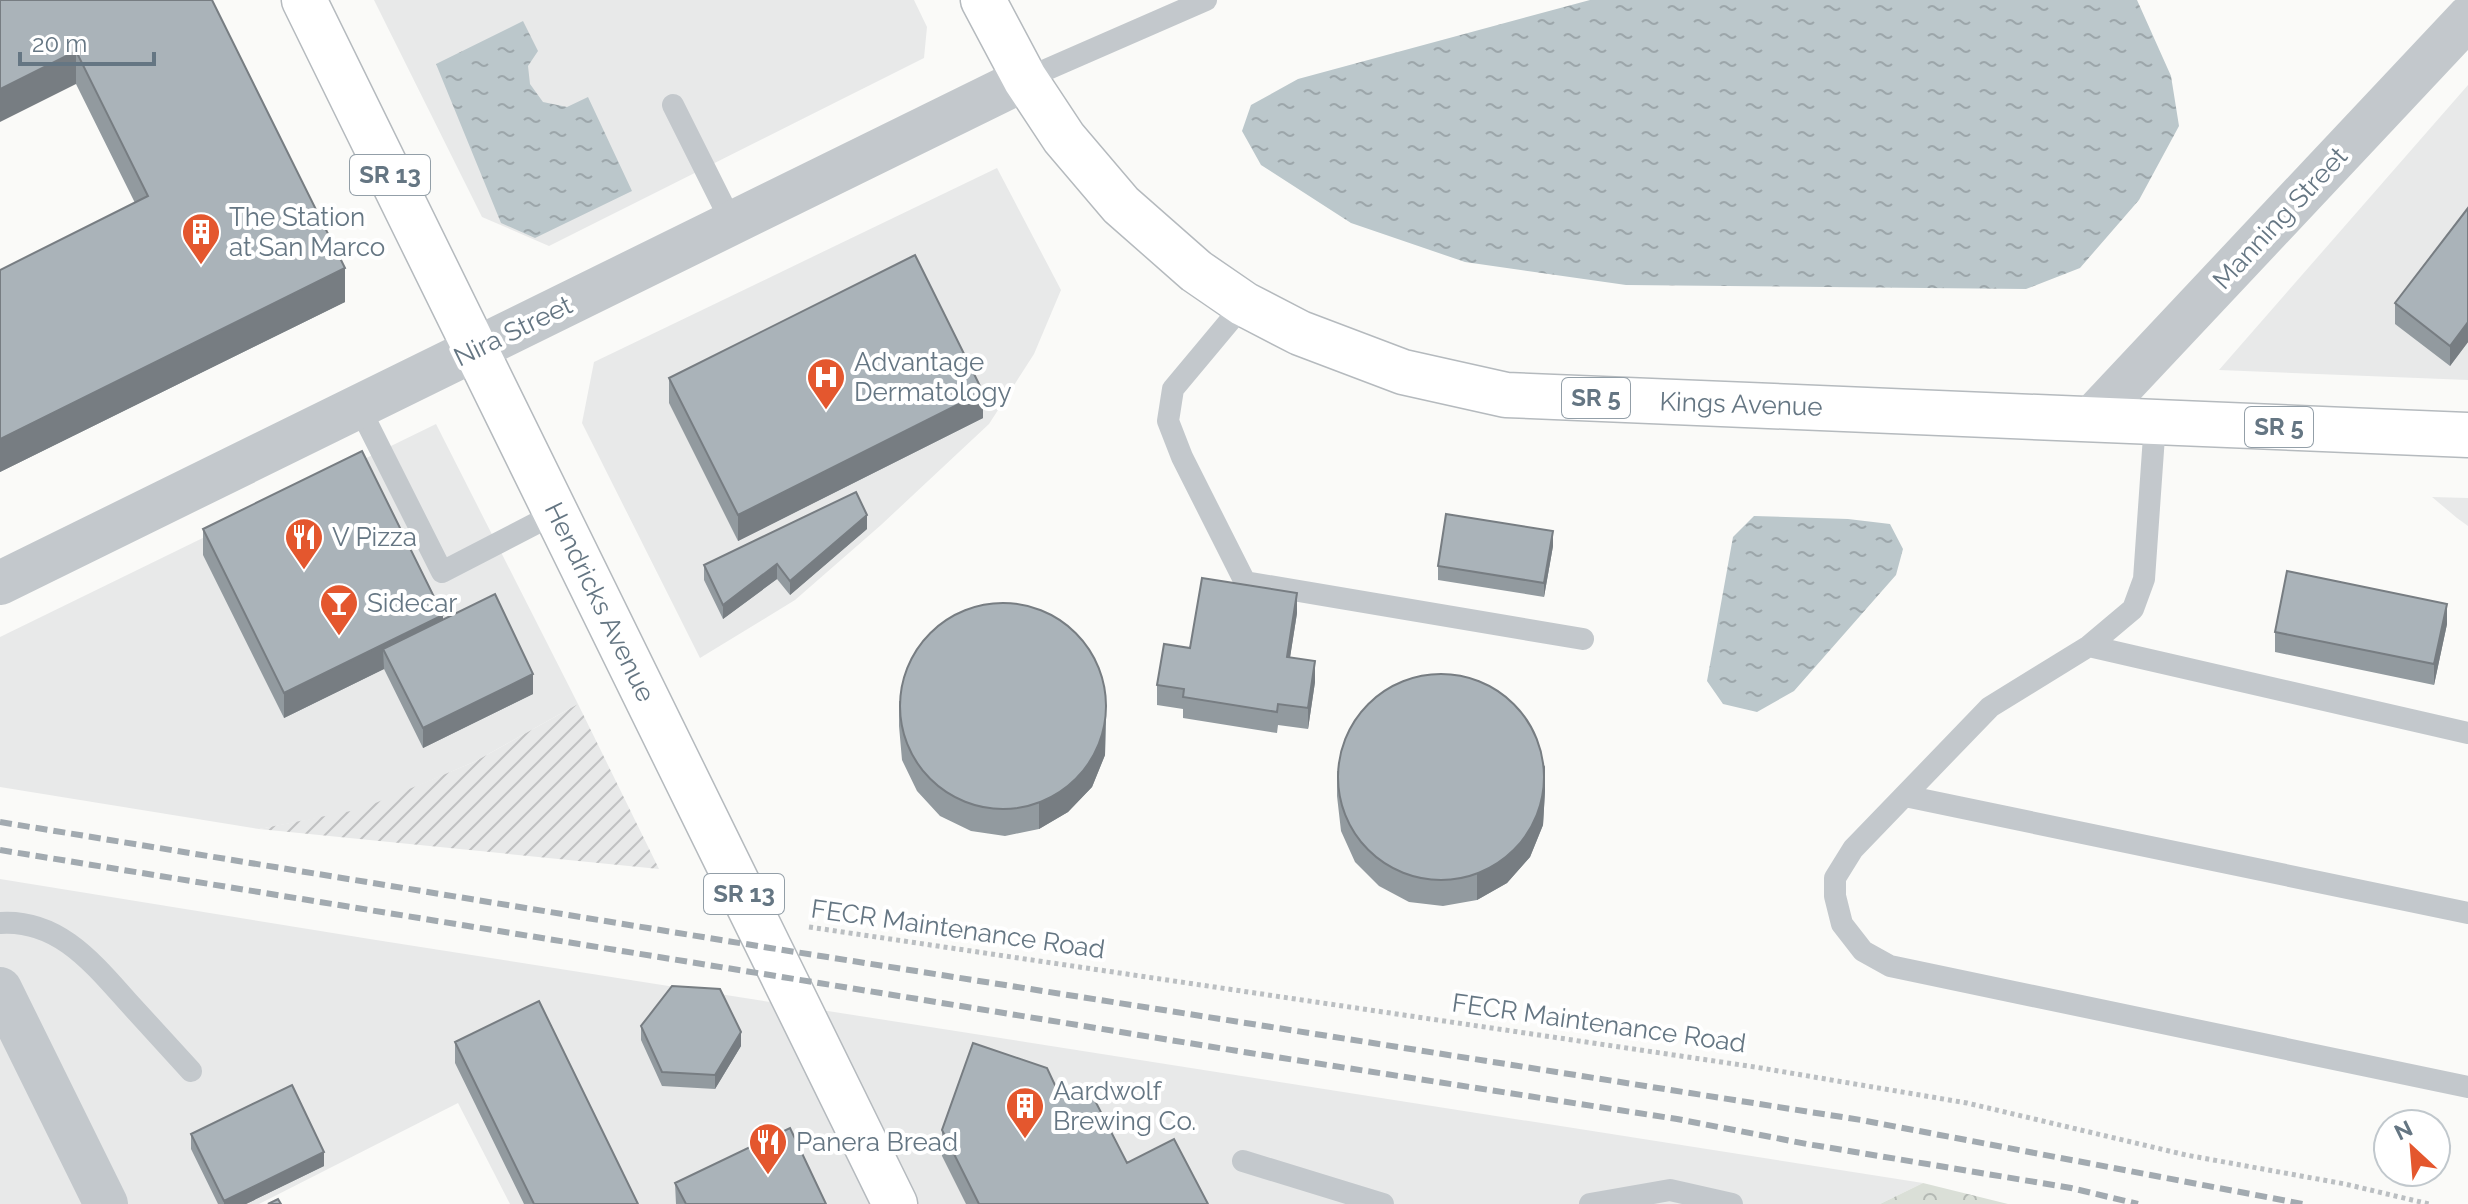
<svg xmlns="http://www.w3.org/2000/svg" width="2468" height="1204" viewBox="0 0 2468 1204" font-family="Raleway,sans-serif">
  <defs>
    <pattern id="industrial-furrows" width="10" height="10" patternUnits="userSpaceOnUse" patternTransform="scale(2)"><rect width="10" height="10" fill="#e8e9e9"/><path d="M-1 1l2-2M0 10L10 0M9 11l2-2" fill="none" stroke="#c0c1c2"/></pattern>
    <pattern id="park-crowns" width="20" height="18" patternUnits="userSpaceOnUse" patternTransform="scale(2)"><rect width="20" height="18" fill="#dadfd7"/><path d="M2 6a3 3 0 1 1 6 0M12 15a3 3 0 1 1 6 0" fill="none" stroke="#b4b9b4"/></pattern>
    <pattern id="water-ripples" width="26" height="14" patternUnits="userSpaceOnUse" patternTransform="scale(2)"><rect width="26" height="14" fill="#bbc7cb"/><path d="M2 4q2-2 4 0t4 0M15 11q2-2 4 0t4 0" fill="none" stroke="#9ca6aa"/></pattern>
  </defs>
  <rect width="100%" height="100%" fill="#fafaf8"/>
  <path fill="#e8e9e9" d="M374,0H914L927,27L924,58L549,246L482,217Z
    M2468,85V380L2219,370Z
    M997,168L1061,290L1034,354L989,424L881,525L795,600L700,658L582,423L594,362Z
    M436,424L578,704L474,762L361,810L259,829L0,787V637Z
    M2432,497L2468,498V526L2457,518Z
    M0,879L376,940L1923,1183L1880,1204H510L458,1103L259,1204H0Z"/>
  <path fill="url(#industrial-furrows)" d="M578,704L659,869L259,829L361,809L474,762Z"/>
  <path fill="url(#park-crowns)" d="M1923,1183L2008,1204H1880Z"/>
  <path fill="url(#water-ripples)" d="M1590,0H2137L2171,76L2179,126L2139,200L2080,268L2026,289L1626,285L1465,262L1351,223L1261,165L1242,131L1251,105L1298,79Z
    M523,21L538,51L528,66L530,84L543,102L567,107L588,97L632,191L535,238L501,223L436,64Z
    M1754,516L1848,519L1890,524L1903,549L1896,575L1794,691L1757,712L1723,704L1707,681L1733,537Z"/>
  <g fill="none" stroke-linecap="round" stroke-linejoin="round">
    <defs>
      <path id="primary" d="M304,0L895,1204
        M983,0L1025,79L1064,138L1121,205L1196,271L1244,304L1300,333L1403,372L1506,395L2468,435"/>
    </defs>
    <use href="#primary" stroke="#b5babe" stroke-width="47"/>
    <path stroke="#bbbfc2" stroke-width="5" stroke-dasharray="4 4" stroke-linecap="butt" d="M809,927L1755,1067L1967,1103L2186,1155L2345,1184L2429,1204"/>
    <path stroke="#c3c8cc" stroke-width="22" d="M1025,79L1206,0
      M673,105L732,223
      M1244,304L1173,389L1168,421L1182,457L1245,582L1583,639
      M359,407L442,572L556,513
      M2155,422L2144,579L2133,609L2089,646L1990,707L1853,849L1835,878V896L1842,924L1863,951L1890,966L2468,1087
      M2089,646L2468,733
      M1905,796L2468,913
      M0,923C58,919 93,963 128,1002C149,1025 170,1048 191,1071
      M1243,1161L1383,1204
      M1590,1204L1670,1190L1732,1204"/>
    <path stroke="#c3c8cc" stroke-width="44" d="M2091,419L2468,18
      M0,989L106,1204"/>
    <path stroke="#c3c8cc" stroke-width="44" d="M0,583L1025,79"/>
    <use href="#primary" stroke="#fff" stroke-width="44"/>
    <path stroke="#a2aab0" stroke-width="6" stroke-dasharray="12 6" stroke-linecap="butt" d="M0,822L770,948L1861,1120L2303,1204
      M0,850L1250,1053L1677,1119L1807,1144L2071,1188L2138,1204"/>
  </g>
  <path fill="#929a9f" d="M0,0H212L345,302L0,472V270L135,203L76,84Z
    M2468,208V342L2450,366L2395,324V303Z
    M669,378L983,418L738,541L669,403Z
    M203,529L443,620L533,694L423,748L384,669L284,718L203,555Z
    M867,529L790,595L777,579L723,619L704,580V565Z
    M1553,546L1544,597L1438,580V566Z
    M1297,613L1290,657L1315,682L1308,729L1278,725L1277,733L1183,718V709L1157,705V685L1190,648Z
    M2447,624L2434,685L2275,652V632Z
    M899,701L1106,720L1105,755L1092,787L1068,812L1039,829L1005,836L971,831L940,816L917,791L902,760L899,726Z
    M1337,771L1545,791L1543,825L1530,857L1507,883L1477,900L1443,906L1409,902L1379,886L1355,862L1341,831L1337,796Z
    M641,1026L741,1046L715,1089L662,1086L641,1040Z
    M455,1042L638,1204H524L455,1063Z
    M1061,1098L1127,1163L1208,1204H966L942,1156V1130Z
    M191,1134L324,1166L246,1204H218L191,1149Z
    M675,1183L826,1204H676Z"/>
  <path fill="#777d82" d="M76,51V84L0,122V89Z
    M345,268V302L0,472V439Z
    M2468,322V342L2450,366V346Z
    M983,392V418L738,541V515Z
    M867,515V529L790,595V581Z
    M1553,531V546L1544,597V583Z
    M777,564V579L723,619V605Z
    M1297,593V613L1287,677V657Z
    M2447,604V624L2434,685V664Z
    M443,615V640L383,649L384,669L284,718V693Z
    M1315,661V682L1308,729V708Z
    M533,674V694L423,748V728Z
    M1106,695L1105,755L1092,787L1068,812L1039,829V803Z
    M1545,765V791L1543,825L1530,857L1507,883L1477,900V874Z
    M741,1032V1046L715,1089V1075Z
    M324,1152V1166L246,1204H224V1201Z"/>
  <path fill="#aab3b9" stroke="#777d82" stroke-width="2" d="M0,0H212L345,268L0,439V270L148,196L76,51L0,89Z
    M2468,208V322L2450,346L2395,303Z
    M915,255L983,392L738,515L669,378Z
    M362,451L443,615L284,693L203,529Z
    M856,492L867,515L790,581L777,564L723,605L704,565Z
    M1446,514L1553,531L1544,583L1438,566Z
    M2287,571L2447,604L2434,664L2275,632Z
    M1202,578L1297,593L1287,657L1315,661L1308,708L1278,704L1277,712L1183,697L1184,689L1157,685L1164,644L1190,648Z
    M495,594L533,674L423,728L383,649Z
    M900 706a103 103 0 1 1 206 0a103 103 0 1 1-206 0Z
    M1338 777a103 103 0 1 1 206 0a103 103 0 1 1-206 0Z
    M672,986L720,989L741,1032L715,1075L662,1072L641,1026Z
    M539,1001L638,1204H534L455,1042Z
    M973,1043L1047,1068L1061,1098L1087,1085L1127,1163L1174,1139L1208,1204H979L942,1130Z
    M292,1085L324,1152L224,1201L191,1134Z
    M790,1128L826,1204H686L675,1183Z
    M278,1199L281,1204H268Z"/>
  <defs>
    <symbol id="building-pin" viewBox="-11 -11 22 30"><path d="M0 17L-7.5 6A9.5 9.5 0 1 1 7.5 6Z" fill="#e4572e" stroke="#fff"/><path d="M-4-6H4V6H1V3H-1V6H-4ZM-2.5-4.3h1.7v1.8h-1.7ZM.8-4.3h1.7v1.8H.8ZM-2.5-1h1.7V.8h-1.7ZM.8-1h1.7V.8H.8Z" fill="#fff"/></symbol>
    <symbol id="hospital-pin" viewBox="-11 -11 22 30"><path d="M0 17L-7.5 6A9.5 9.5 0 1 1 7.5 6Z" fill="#e4572e" stroke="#fff"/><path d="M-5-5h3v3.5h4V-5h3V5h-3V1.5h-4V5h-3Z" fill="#fff"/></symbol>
    <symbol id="restaurant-pin" viewBox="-11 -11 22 30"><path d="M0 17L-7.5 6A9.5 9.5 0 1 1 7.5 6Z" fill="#e4572e" stroke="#fff"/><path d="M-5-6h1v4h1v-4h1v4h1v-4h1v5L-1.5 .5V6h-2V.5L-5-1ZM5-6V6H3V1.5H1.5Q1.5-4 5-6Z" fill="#fff"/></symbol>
    <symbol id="bar-pin" viewBox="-11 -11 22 30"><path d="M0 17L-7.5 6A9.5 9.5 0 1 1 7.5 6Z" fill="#e4572e" stroke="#fff"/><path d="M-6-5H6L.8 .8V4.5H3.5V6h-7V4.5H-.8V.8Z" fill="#fff"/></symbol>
  </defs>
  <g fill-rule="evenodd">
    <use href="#building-pin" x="179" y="210" width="44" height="60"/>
    <use href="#hospital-pin" x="804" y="355" width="44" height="60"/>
    <use href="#restaurant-pin" x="282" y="515" width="44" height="60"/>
    <use href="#bar-pin" x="317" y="581" width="44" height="60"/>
    <use href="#building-pin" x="1003" y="1084" width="44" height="60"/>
    <use href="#restaurant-pin" x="746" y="1120" width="44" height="60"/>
  </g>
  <g text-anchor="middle" stroke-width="8" stroke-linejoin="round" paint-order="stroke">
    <g fill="#fff" stroke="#939fa8" stroke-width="2">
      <rect x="350" y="155" width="80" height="40" rx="6"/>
      <rect x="1562" y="378" width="68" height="40" rx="6"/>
      <rect x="2245" y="407" width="68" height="40" rx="6"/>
      <rect x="704" y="874" width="80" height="40" rx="6"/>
    </g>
    <g font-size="24" font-weight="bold" fill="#657683">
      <text x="390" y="183">SR 13</text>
      <text x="1596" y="406">SR 5</text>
      <text x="2279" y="435">SR 5</text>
      <text x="744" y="902">SR 13</text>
    </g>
    <g font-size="26" fill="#657683" stroke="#fff" text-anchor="start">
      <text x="229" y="226">The Station<tspan x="229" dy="30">at San Marco</tspan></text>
      <text x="854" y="371">Advantage<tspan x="854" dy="30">Dermatology</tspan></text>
      <text x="332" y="546">V Pizza</text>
      <text x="367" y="612">Sidecar</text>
      <text x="1053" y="1100">Aardwolf<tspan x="1053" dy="30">Brewing Co.</tspan></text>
      <text x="796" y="1151">Panera Bread</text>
    </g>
    <g font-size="26" fill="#657683" stroke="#fff">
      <text transform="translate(2280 218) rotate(-47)" y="9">Manning Street</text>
      <text transform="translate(513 331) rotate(-26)" y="9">Nira Street</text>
      <text transform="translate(1741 404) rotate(2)" y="9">Kings Avenue</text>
      <text transform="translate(600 602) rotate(64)" y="9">Hendricks Avenue</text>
      <text transform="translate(958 929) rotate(8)" y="9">FECR Maintenance Road</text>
      <text transform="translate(1599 1023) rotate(8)" y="9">FECR Maintenance Road</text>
    </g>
  </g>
  <g transform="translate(2412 1148) rotate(334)"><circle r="38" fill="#ffffff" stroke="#c1c8cd" stroke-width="2"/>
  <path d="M0-6L14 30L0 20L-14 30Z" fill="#e4572e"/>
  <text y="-12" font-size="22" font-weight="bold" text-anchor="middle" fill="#657683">N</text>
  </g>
  <path d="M20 52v12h134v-12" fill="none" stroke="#657683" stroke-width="4"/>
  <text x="32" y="52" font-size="24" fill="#657683" stroke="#ffffff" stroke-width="6" paint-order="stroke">20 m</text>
</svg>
